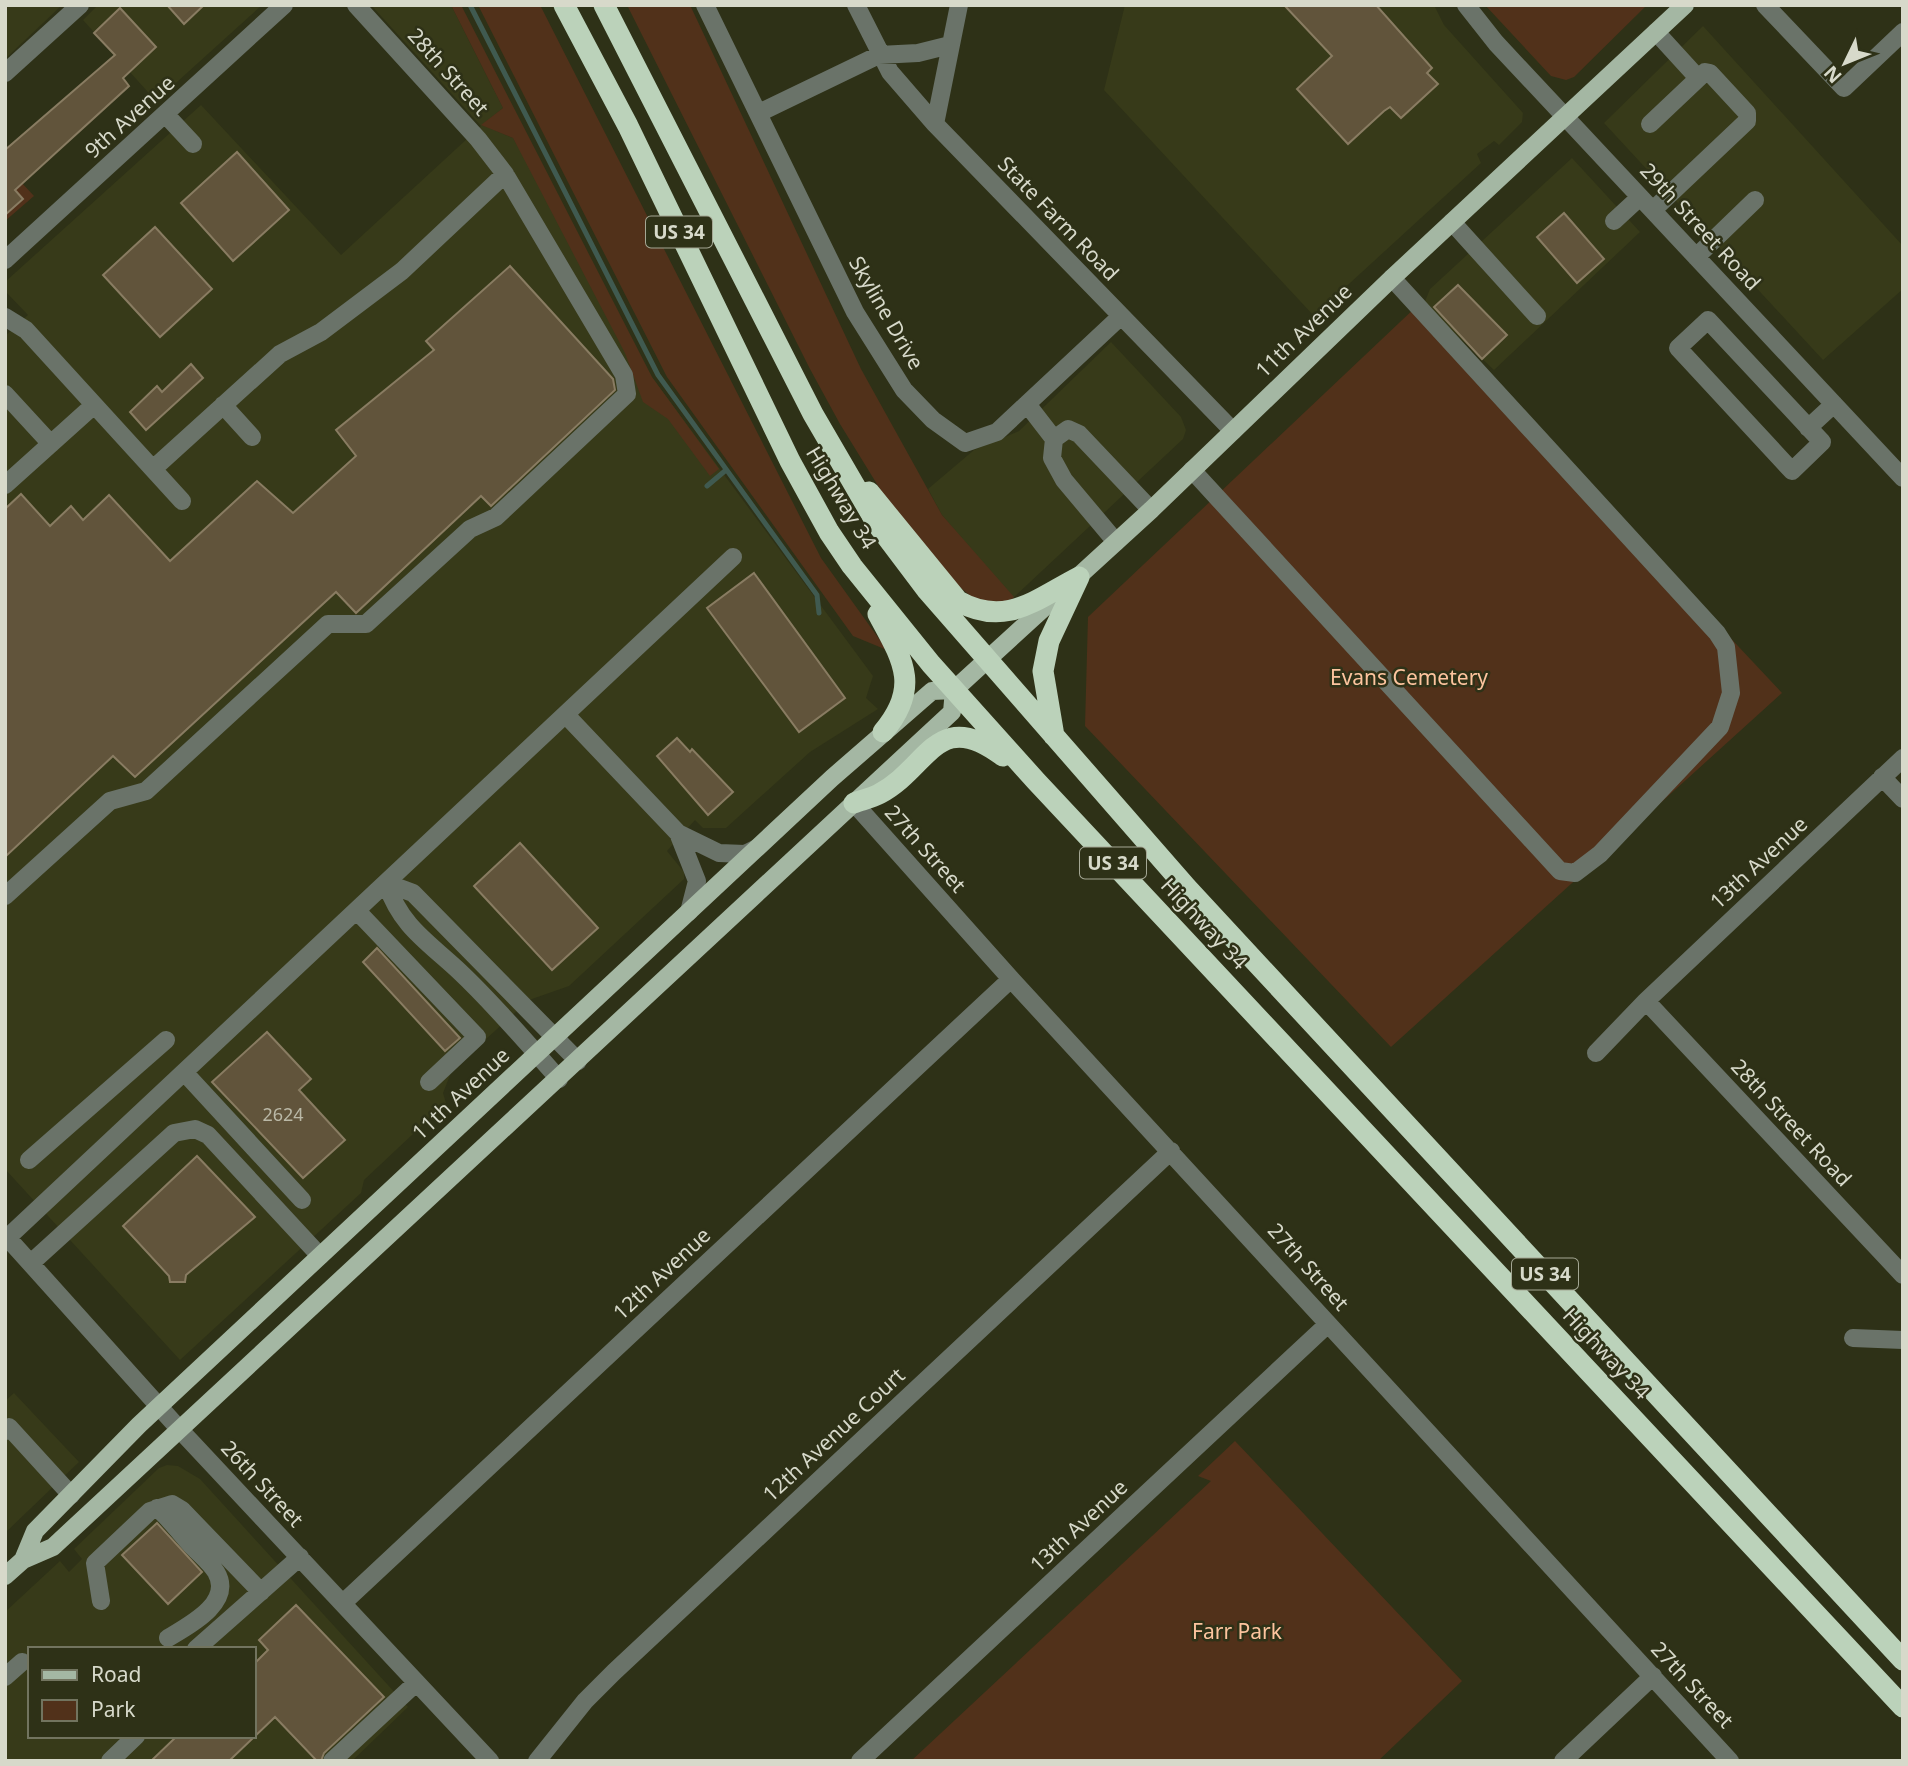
<svg xmlns="http://www.w3.org/2000/svg" width="1908" height="1766" viewBox="0 0 1908 1766" font-family="'Noto Sans',sans-serif">
  <rect width="100%" height="100%" fill="#2e3117"/>
  <path fill="#373a19" fill-rule="evenodd" d="M5,5H62L5,59Z
    M98,5H262L156,101L83,20Z
    M371,5H451L503,108L482,125L513,138L651,376L873,676L866,698L878,709L810,752L726,828H703L695,820L667,851L684,872V879L569,986L529,1000L452,1070L443,1093L446,1103L364,1180L361,1193L180,1360L5,1169V336L28,315L5,291V282L201,105L341,255L481,126Z
    M1125,5H1434L1444,25L1523,113L1522,122L1499,145L1494,141L1477,154L1481,163L1314,316L1104,90Z
    M1703,26L1903,246V289L1823,360L1604,123Z
    M1572,158L1640,232L1494,370L1424,304L1430,289Z
    M1111,342L1181,417L1186,430L1183,439L1012,599L942,515L928,489L974,450L1019,431Z
    M14,1393L79,1462L5,1533V1401Z
    M167,1465L178,1466L200,1479L408,1707L352,1761H5V1612L60,1561L69,1572L82,1559L74,1549L159,1468ZM30,1649H254V1736H30Z"/>
  <path fill="#51311a" d="M451,5H461L652,377L719,469L710,476L668,419L643,402L625,353L513,138L481,125L503,108Z
    M478,5H540L821,558L887,650L853,636L667,377Z
    M627,5H690L861,369L942,515L1014,597L1012,599L997,603L978,602L956,584L896,515L840,424L810,369Z
    M1485,5H1647L1574,77L1566,80L1551,76Z
    M21,182L34,196L5,221L14,189Z
    M1418,305L1782,693L1391,1047L1085,726L1088,617Z
    M1235,1441L1462,1681L1378,1761H911L1211,1481L1198,1476Z"/>
  <g fill="none" stroke-linecap="round" stroke-linejoin="round">
    <path stroke="#405a50" stroke-width="5" d="M470,5L658,375L817,595L819,613
      M707,486L726,470"/>
  </g>
  <path fill="#61543b" stroke="#897c62" stroke-width="2" d="M167,5H204L184,24Z
    M1284,5H1376L1432,68L1427,73L1438,84L1401,118L1390,107L1384,111L1348,144L1297,89L1332,56Z
    M120,8L156,47L123,78L129,86L15,190L23,199L5,215V150L115,55L94,33Z
    M237,152L289,210L233,261L181,203Z
    M1564,213L1604,259L1577,283L1537,237Z
    M155,227L212,289L160,337L103,275Z
    M510,266L613,379L615,390L491,506L481,496L356,613L336,592L135,777L113,756L5,857V509L21,494L50,526L71,506L83,520L109,495L170,561L257,481L293,513L356,456L336,430L434,350L426,341Z
    M1458,285L1507,335L1482,359L1434,307Z
    M191,364L203,378L146,430L130,412L157,386L162,392Z
    M754,573L845,698L799,732L707,608Z
    M677,738L690,752L692,749L733,792L708,815L657,756Z
    M520,843L598,928L552,970L474,886Z
    M377,948L460,1038L445,1051L363,962Z
    M267,1032L311,1079L299,1090L345,1140L303,1178L212,1082Z
    M197,1156L255,1217L186,1275L185,1282H170L169,1276L123,1226Z
    M157,1523L202,1572L168,1604L122,1555Z
    M296,1605L384,1697L324,1753L321,1761H317L275,1717L229,1761H151L177,1736H254V1664L268,1650L259,1640Z"/>
  <g fill="none" stroke-linecap="round" stroke-linejoin="round">
    <path stroke="#6a7369" stroke-width="18" d="M705,5L855,312L904,390L933,420L965,443L997,432L1120,317
      M856,5L890,72L935,124L1233,431
      M1466,5L1496,43L1903,478
      M1765,5L1844,88L1903,32
      M1656,32L1698,78
      M5,73L80,5
      M759,113L879,55L918,53L950,45
      M166,115L193,144
      M935,124L959,5
      M1650,124L1705,72L1710,73L1747,113V121L1653,210
      M1614,221L1640,197
      M1452,222L1537,316
      M1696,257L1755,200
      M5,260L284,5
      M5,317L26,330L182,501
      M1708,320L1822,442L1792,471L1678,348Z
      M5,394L51,444
      M1027,404L1054,439
      M223,405L252,437
      M1808,428L1834,404
      M153,469L280,354L321,332L402,271L505,174
      M1192,470L1560,871L1575,873L1600,854L1720,727L1731,693L1726,647L1717,633L1392,278
      M5,485L94,405
      M1116,542L1064,480L1052,458L1054,439L1068,429L1079,434L1151,510
      M566,715L678,833L719,853L745,854L757,848
      M1882,777L1903,799
      M854,803L1011,979L1730,1761
      M678,833L697,881L689,912
      M386,883L413,893L578,1061
      M386,883C402,928 427,941 460,972C495,1005 527,1043 559,1079
      M5,896L110,801L146,791L328,624H366L470,529L496,517L627,394L624,375L505,174L478,139L356,5
      M357,911L477,1037L429,1082
      M1646,1001L1903,1275
      M1596,1053L1646,1001L1903,758
      M184,1072L302,1200
      M29,1160L166,1040
      M5,1235L181,1431L490,1761
      M5,1240L733,557
      M31,1263L174,1133L195,1129L208,1135L320,1256
      M1853,1338L1903,1340
      M5,1431L9,1427L71,1495
      M157,1508C170,1519 179,1532 190,1544C198,1553 209,1561 216,1572C234,1602 190,1625 168,1638
      M101,1601L95,1563L150,1511L172,1504L182,1510L261,1592
      M343,1603L1011,979
      M196,1649L300,1557
      M5,1677L22,1662
      M110,1761L136,1736
      M332,1761L416,1683
      M537,1761L585,1701L614,1672L1171,1151
      M860,1761L1328,1324
      M1563,1761L1653,1676"/>
    <path stroke="#a4b7a3" stroke-width="18" d="M23,1560L35,1531L139,1425L832,778L932,691L954,690L1151,510L1392,278L1685,5
      M5,1576L23,1560L53,1547L952,712L954,690"/>
    <path stroke="#bbd2ba" stroke-width="21" d="M564,5L628,126L790,461L829,532L852,566L931,664L1036,781L1903,1707
      M604,5L813,414L877,524L926,589L1187,888L1903,1660
      M869,492L958,601C1006,628 1036,599 1079,577
      M878,614C903,660 921,687 883,732
      M1054,736L1043,671L1049,641L1079,577
      M854,803C862,800 872,798 879,794C929,768 936,706 1003,756"/>
  </g>
  <g text-anchor="middle" stroke-width="5" stroke-linejoin="round" paint-order="stroke">
    <g font-size="18" fill="#bab8a6">
      <text x="283" y="1121">2624</text>
    </g>
    <g fill="#2e3117" stroke="#a4a794" stroke-width="2">
      <rect x="646" y="216.5" width="66" height="31" rx="5"/>
      <rect x="1080" y="847.5" width="66" height="31" rx="5"/>
      <rect x="1512" y="1258.5" width="66" height="31" rx="5"/>
    </g>
    <g font-size="19" font-weight="bold" fill="#d7d9ca">
      <text x="679" y="239">US 34</text>
      <text x="1113" y="870">US 34</text>
      <text x="1545" y="1281">US 34</text>
    </g>
    <g font-size="21" fill="#d7d9ca" stroke="#2e3117">
      <text transform="translate(448 72) rotate(48)" y="7">28th Street</text>
      <text transform="translate(130 117) rotate(-42)" y="7">9th Avenue</text>
      <text transform="translate(1058 219) rotate(46)" y="7">State Farm Road</text>
      <text transform="translate(1700 227) rotate(47)" y="7">29th Street Road</text>
      <text transform="translate(886 313) rotate(60)" y="7">Skyline Drive</text>
      <text transform="translate(1304 331) rotate(-44)" y="7">11th Avenue</text>
      <text transform="translate(841 498) rotate(59)" y="7">Highway 34</text>
      <text transform="translate(925 849) rotate(48)" y="7">27th Street</text>
      <text transform="translate(1759 863) rotate(-43)" y="7">13th Avenue</text>
      <text transform="translate(1204 924) rotate(47)" y="7">Highway 34</text>
      <text transform="translate(461 1094) rotate(-43)" y="7">11th Avenue</text>
      <text transform="translate(1791 1123) rotate(47)" y="7">28th Street Road</text>
      <text transform="translate(1308 1267) rotate(48)" y="7">27th Street</text>
      <text transform="translate(662 1274) rotate(-43)" y="7">12th Avenue</text>
      <text transform="translate(1606 1354) rotate(47)" y="7">Highway 34</text>
      <text transform="translate(834 1435) rotate(-43)" y="7">12th Avenue Court</text>
      <text transform="translate(262 1484) rotate(47)" y="7">26th Street</text>
      <text transform="translate(1079 1526) rotate(-43)" y="7">13th Avenue</text>
      <text transform="translate(1692 1685) rotate(47)" y="7">27th Street</text>
    </g>
    <g font-size="21" fill="#fdc49e" stroke="#2e3117">
      <text x="1409" y="685">Evans Cemetery</text>
      <text x="1237" y="1639">Farr Park</text>
    </g>
  </g>
  <rect width="1908" height="1766" fill="none" stroke="#d7d9ca" stroke-width="14"/>
  <rect x="28" y="1647" width="228" height="91" fill="#2e3117" stroke="#72745f" stroke-width="2"/>
  <rect x="42" y="1670" width="35" height="10" fill="#a4b7a3" stroke="#72745f" stroke-width="2"/>
  <text x="91" y="1682" font-size="21" fill="#d7d9ca">Road</text>
  <rect x="42" y="1700" width="35" height="21" fill="#51311a" stroke="#72745f" stroke-width="2"/>
  <text x="91" y="1717" font-size="21" fill="#d7d9ca">Park</text>
  <g transform="translate(1845 63) rotate(227)" stroke="#2e3117" stroke-width="5" paint-order="stroke">
  <path d="M0-5L12 26L0 18L-12 26Z" fill="#d7d9ca"/>
  <text y="-10" font-size="19" font-weight="bold" text-anchor="middle" fill="#d7d9ca">N</text>
  </g>
</svg>
